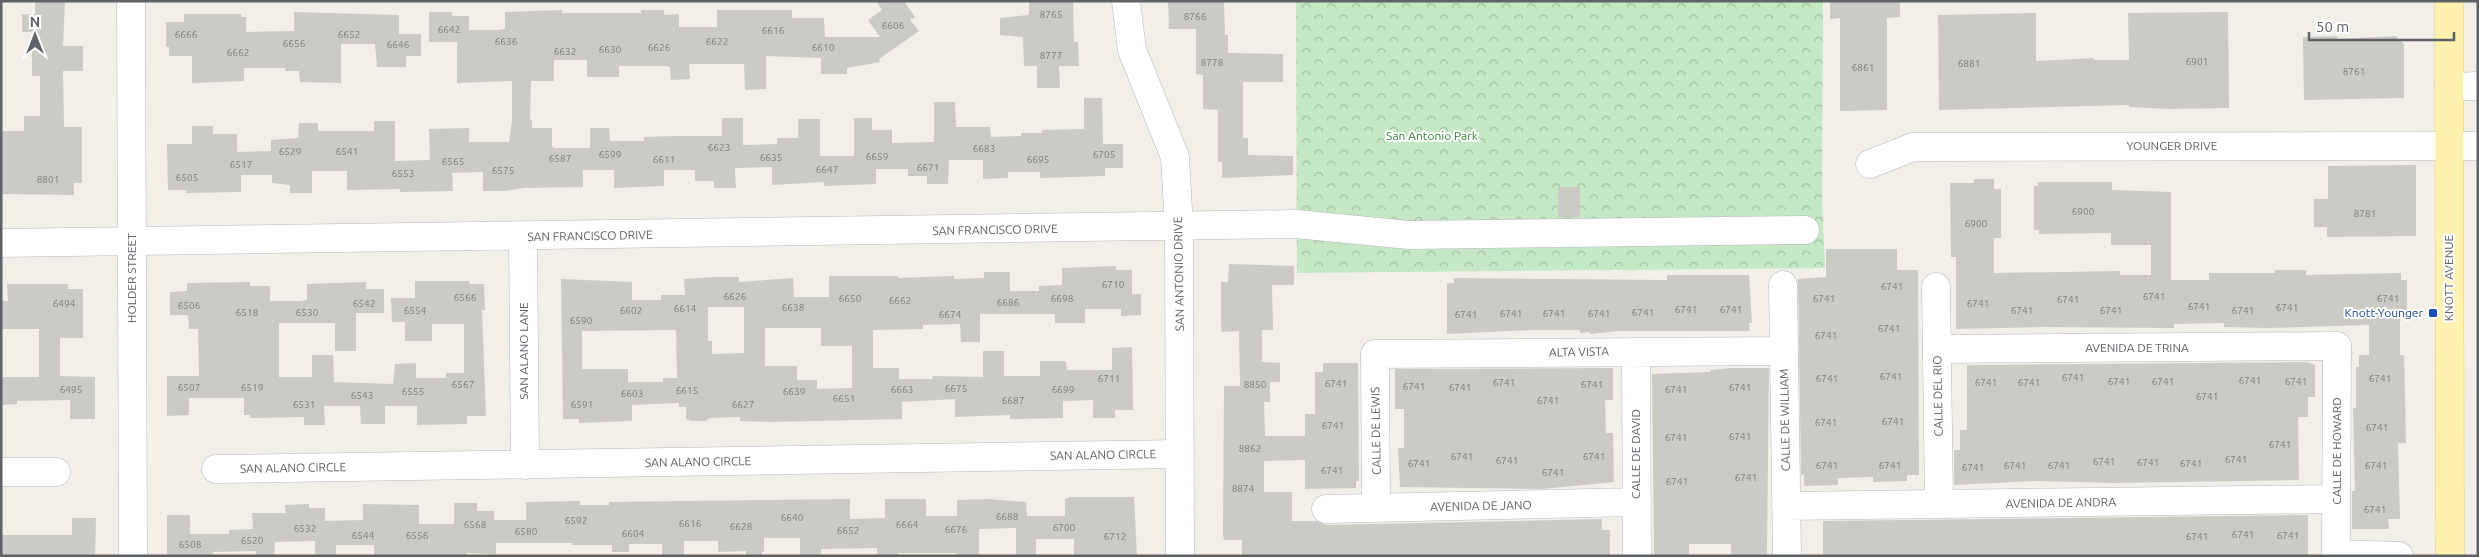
<svg xmlns="http://www.w3.org/2000/svg" width="2479" height="557" viewBox="0 0 2479 557" font-family="Ubuntu,sans-serif">
  <defs>
    <pattern id="forest-crowns" width="20" height="18" patternUnits="userSpaceOnUse" patternTransform="scale(1.25)"><rect width="20" height="18" fill="#c5e8c5"/><path d="M2 6a3 3 0 1 1 6 0M12 15a3 3 0 1 1 6 0" fill="none" stroke="#a3c0a4"/></pattern>
  </defs>
  <rect width="100%" height="100%" fill="#f1efe8"/>
  <path fill="url(#forest-crowns)" d="M1296,1H1823L1822,197L1825,268L1297,273Z"/>
  <path fill="#cccac5" fill-rule="evenodd" d="M35,1H65L63,46H83V71H63L64,127H82V183H74V195L1,194V131H24V116H40V76H32V32H22V14L35,15Z
    M876,1H904L915,17L910,20L919,31L879,59L880,62L847,68V74H821V58L766,56V89L745,90L744,64H689L690,79L671,80L670,67L665,66H619V77H587V60H554V81H531L530,120H532V128H552V146L554,148H590V128H609L610,141H644V137L674,136H722V118H743V145L777,144V138H798V119H820V156H854V118H872V130H892V143L934,142V102H955L956,127H990L991,137L1021,136V133H1042V130L1084,129V98H1102L1103,144H1123V168H1105V176L1040,178V172H1008V178L983,179V160H949L948,184H927V176H908V169H876V184L824,186V182L772,185V167L735,168L736,188H714V181H695V170H664V186L614,188V170H583V187L524,188L505,191H483V172L452,173L453,191L400,192V189L347,190V171H312V193H290V185L272,183V175H241V192L186,193V190H168L167,144H192V126H213V134H237V152L271,151V140L298,138L299,123H318V131H374V121H395V161L430,160L429,129L469,128V142H509L512,121V81L457,83V42H429V12H452V16H469V30H498L505,29V12L562,10V13H641V10H664V15L679,14V27H717V10H792V18H824L825,37H880L868,20L882,10Z
    M1029,1H1073L1074,42H1078L1079,66H1059L1060,88H1037V66H1024L1023,37L1000,35V18L1029,15Z
    M1168,1H1224L1225,35H1228V53L1283,54V82H1243V138H1248V155L1293,156V175L1222,178V162H1218V110L1203,109V75L1196,74V29H1169Z
    M1830,1H1900V17L1887,18V110L1840,111V18L1830,19Z
    M294,12L399,15V34H421V56H406V67H377L375,44H341V83L300,82L299,71H285V68H244V81L192,83V56H169V47H166V22H184V14H241V17H246V32L294,31Z
    M2228,12L2229,108L2168,109L2129,107V105L1939,110L1938,15L2036,13V61L2094,58V60H2129L2128,13Z
    M2337,36V39L2396,36L2404,44V98L2304,100L2303,37Z
    M2416,165V236L2327,237V227H2314V199H2328V166Z
    M1974,179H1994V189H2001V238H1994V273L2120,271V275H2151V245H2111V233L2039,234V230H2034V186H2038V182H2112V190L2171,192V280H2209V273H2275V270H2306V275L2401,273V280H2407V316H2400V355H2404L2406,443H2398L2400,519H2388L2389,529H2352V491H2355L2353,408H2356V367H2359V355H2369V325L2267,328L2224,327V323L2174,324V328L2043,327L1956,329V257H1951L1950,183H1974Z
    M1558,187H1580V217H1558Z
    M1826,249H1897V270H1918L1919,475H1907V481L1873,482V477L1838,478V485L1804,486V474L1801,475L1798,279L1826,277Z
    M1229,264L1294,266V285H1272L1273,330H1262V362L1280,363V382H1270V402H1264L1265,436H1305V414H1315V372H1323V363H1358L1359,481H1356V488L1305,489V460L1264,461V492H1292V521H1317L1326,525L1602,519V530H1610V556H1242V540H1224L1223,535L1224,386H1240L1239,331L1222,332L1221,325V282H1228Z
    M1116,266V270H1132V294H1141V315L1121,316V309H1085V323H1055V314H980V342H961L960,324L923,325V329L873,330V368H899V379H933L932,376L983,377V351H1004V376H1040V361H1066L1067,370H1112V348L1132,347L1133,410H1115V418H1093V400L1063,401V418L1010,419V415L955,417V399L902,402V419L771,422L740,421V417L710,418L705,421H691L686,419V407H679V403L632,405V421L579,423V419H563L561,279L632,282V300H661V295H685L684,279L715,277H739V282L793,278L794,297H829V276H898V278L954,276V279L984,278V272H1010V291H1039V286L1062,285V268ZM708,307H744V353L712,354V341H708ZM765,328H821V346H852V388L817,389V380H797V366H765ZM676,330L677,378H663V382H628V369H582V331Z
    M1667,275H1749L1752,323H1749L1750,331H1618L1590,334V332L1580,333V330H1532L1447,334V283H1454V278L1667,280Z
    M415,281H469V284H484L485,310H482L486,416H467V424L417,425V406H385V424H361L360,406H324L325,425H304V417L250,418V415H244V398H189V415L167,416V376H199L198,329H189L188,315H170V292L187,291V283L250,282V286H270V301H300L307,300V284L366,282V289H384V313H356V351H335V323H279V377H312V355H333L334,382L393,384L395,364L416,363V378H446V373H464V324H432V341H405V322H392L391,298H415Z
    M7,284H68V289H83V338H60V376L95,377V419H70V400L17,401V404L1,405V377H39V329H1V301H8Z
    M2307,362L2315,365V397H2308V417H2298L2299,480L2115,483L2034,481L1954,485V450H1960V430H1967V365Z
    M1613,368V400H1605L1606,433H1613L1614,482L1542,489L1400,487L1398,448H1404V409H1395V369Z
    M1732,368H1769L1767,556H1731V544H1689V556H1654L1652,374L1710,372L1711,370Z
    M1070,497H1134L1137,556L1074,555V539H1036V556H1016V528L979,529V556H956V553H898V556H877V548L821,549V556H800V538H764V552H762V556H746V551L718,552V541H684V556H662V544H629V552H612V545H572V543H496V554L467,553V556H374V545H336V556H315V541L275,542L274,556H256V551L213,552V555L169,556L167,554V515H190V534H229V530L253,529L252,513H286L285,505L309,504V508H325V521L363,520V504L419,505V524H454V503H477V511H494V520H526V502L580,501V505H609V502L850,499V519L885,518V499H926V516H957V500L987,499L1026,502L1027,516H1065V499Z
    M2308,515V555L1823,556V521Z
    M72,518H96L95,556H1V535H72Z"/>
  <g fill="none" stroke-linecap="round" stroke-linejoin="round">
    <defs>
      <path id="minor" d="M131,1L133,556
        M1126,1L1132,50L1175,157L1179,228L1180,556
        M2449,87L2478,86
        M1870,164L1913,147L2478,146
        M523,237L525,465
        M1,243L1296,224L1409,235L1805,230
        M1783,285L1787,556
        M1936,287L1939,504
        M1937,349L2337,346L2336,556
        M1636,352L1637,556
        M216,469L1180,454
        M1,472H56
        M1786,506L2336,499
        M1376,508L1375,354L1784,351
        M1326,509L1637,502
        M2336,554L2399,556"/>
      <path id="major" d="M2449,1L2450,556"/>
    </defs>
    <use href="#minor" stroke="#b5b8bc" stroke-width="29"/>
    <use href="#major" stroke="#f2c960" stroke-width="29"/>
    <use href="#minor" stroke="#fff" stroke-width="28"/>
    <use href="#major" stroke="#fff2af" stroke-width="28"/>
  </g>
  <rect fill="#1a4fb4" stroke="#fff" stroke-width="2" x="2428" y="308" width="10" height="10" rx="2.5"/>
  <g text-anchor="middle" stroke-width="4" stroke-linejoin="round" paint-order="stroke">
    <g font-size="10" fill="#7a7d7f">
      <text x="1051" y="18">8765</text>
      <text x="1195" y="20">8766</text>
      <text x="893" y="29">6606</text>
      <text x="449" y="33">6642</text>
      <text x="773" y="34">6616</text>
      <text x="186" y="38">6666</text>
      <text x="349" y="38">6652</text>
      <text x="506" y="45">6636</text>
      <text x="717" y="45">6622</text>
      <text x="294" y="47">6656</text>
      <text x="398" y="48">6646</text>
      <text x="659" y="51">6626</text>
      <text x="823" y="51">6610</text>
      <text x="610" y="53">6630</text>
      <text x="565" y="55">6632</text>
      <text x="238" y="56">6662</text>
      <text x="1051" y="59">8777</text>
      <text x="2197" y="65">6901</text>
      <text x="1212" y="66">8778</text>
      <text x="1969" y="67">6881</text>
      <text x="1863" y="71">6861</text>
      <text x="2354" y="75">8761</text>
      <text x="719" y="151">6623</text>
      <text x="984" y="152">6683</text>
      <text x="290" y="155">6529</text>
      <text x="347" y="155">6541</text>
      <text x="610" y="158">6599</text>
      <text x="1104" y="158">6705</text>
      <text x="877" y="160">6659</text>
      <text x="771" y="161">6635</text>
      <text x="560" y="162">6587</text>
      <text x="664" y="163">6611</text>
      <text x="1038" y="163">6695</text>
      <text x="453" y="165">6565</text>
      <text x="241" y="168">6517</text>
      <text x="928" y="171">6671</text>
      <text x="827" y="173">6647</text>
      <text x="503" y="174">6575</text>
      <text x="403" y="177">6553</text>
      <text x="187" y="181">6505</text>
      <text x="48" y="183">8801</text>
      <text x="2083" y="215">6900</text>
      <text x="2365" y="217">8781</text>
      <text x="1976" y="227">6900</text>
      <text x="1113" y="288">6710</text>
      <text x="1892" y="290">6741</text>
      <text x="735" y="300">6626</text>
      <text x="2154" y="300">6741</text>
      <text x="465" y="301">6566</text>
      <text x="850" y="302">6650</text>
      <text x="1062" y="302">6698</text>
      <text x="1824" y="302">6741</text>
      <text x="2388" y="302">6741</text>
      <text x="2068" y="303">6741</text>
      <text x="900" y="304">6662</text>
      <text x="1008" y="306">6686</text>
      <text x="64" y="307">6494</text>
      <text x="364" y="307">6542</text>
      <text x="1978" y="307">6741</text>
      <text x="189" y="309">6506</text>
      <text x="2199" y="310">6741</text>
      <text x="793" y="311">6638</text>
      <text x="2287" y="311">6741</text>
      <text x="685" y="312">6614</text>
      <text x="1686" y="313">6741</text>
      <text x="1731" y="313">6741</text>
      <text x="415" y="314">6554</text>
      <text x="631" y="314">6602</text>
      <text x="2022" y="314">6741</text>
      <text x="2111" y="314">6741</text>
      <text x="2243" y="314">6741</text>
      <text x="247" y="316">6518</text>
      <text x="307" y="316">6530</text>
      <text x="1643" y="316">6741</text>
      <text x="1511" y="317">6741</text>
      <text x="1554" y="317">6741</text>
      <text x="1599" y="317">6741</text>
      <text x="950" y="318">6674</text>
      <text x="1466" y="318">6741</text>
      <text x="581" y="324">6590</text>
      <text x="1889" y="332">6741</text>
      <text x="1826" y="339">6741</text>
      <text x="1891" y="380">6741</text>
      <text x="2073" y="381">6741</text>
      <text x="1109" y="382">6711</text>
      <text x="1827" y="382">6741</text>
      <text x="2380" y="382">6741</text>
      <text x="2250" y="384">6741</text>
      <text x="2119" y="385">6741</text>
      <text x="2163" y="385">6741</text>
      <text x="2296" y="385">6741</text>
      <text x="1504" y="386">6741</text>
      <text x="1986" y="386">6741</text>
      <text x="2029" y="386">6741</text>
      <text x="1336" y="387">6741</text>
      <text x="463" y="388">6567</text>
      <text x="1255" y="388">8850</text>
      <text x="1592" y="388">6741</text>
      <text x="1414" y="390">6741</text>
      <text x="189" y="391">6507</text>
      <text x="252" y="391">6519</text>
      <text x="1460" y="391">6741</text>
      <text x="1740" y="391">6741</text>
      <text x="956" y="392">6675</text>
      <text x="71" y="393">6495</text>
      <text x="902" y="393">6663</text>
      <text x="1063" y="393">6699</text>
      <text x="1676" y="393">6741</text>
      <text x="687" y="394">6615</text>
      <text x="413" y="395">6555</text>
      <text x="794" y="395">6639</text>
      <text x="632" y="397">6603</text>
      <text x="362" y="399">6543</text>
      <text x="2207" y="400">6741</text>
      <text x="844" y="402">6651</text>
      <text x="1013" y="404">6687</text>
      <text x="1548" y="404">6741</text>
      <text x="304" y="408">6531</text>
      <text x="582" y="408">6591</text>
      <text x="743" y="408">6627</text>
      <text x="1893" y="425">6741</text>
      <text x="1826" y="426">6741</text>
      <text x="1333" y="429">6741</text>
      <text x="2377" y="431">6741</text>
      <text x="1740" y="440">6741</text>
      <text x="1676" y="441">6741</text>
      <text x="2280" y="448">6741</text>
      <text x="1250" y="452">8862</text>
      <text x="1462" y="460">6741</text>
      <text x="1594" y="460">6741</text>
      <text x="2236" y="463">6741</text>
      <text x="1507" y="464">6741</text>
      <text x="2104" y="465">6741</text>
      <text x="2148" y="466">6741</text>
      <text x="1419" y="467">6741</text>
      <text x="2191" y="467">6741</text>
      <text x="1827" y="469">6741</text>
      <text x="1890" y="469">6741</text>
      <text x="2015" y="469">6741</text>
      <text x="2059" y="469">6741</text>
      <text x="2376" y="469">6741</text>
      <text x="1973" y="471">6741</text>
      <text x="1332" y="474">6741</text>
      <text x="1553" y="476">6741</text>
      <text x="1746" y="481">6741</text>
      <text x="1677" y="485">6741</text>
      <text x="1243" y="492">8874</text>
      <text x="2375" y="513">6741</text>
      <text x="1007" y="520">6688</text>
      <text x="792" y="521">6640</text>
      <text x="576" y="524">6592</text>
      <text x="690" y="527">6616</text>
      <text x="475" y="528">6568</text>
      <text x="907" y="528">6664</text>
      <text x="741" y="530">6628</text>
      <text x="1064" y="531">6700</text>
      <text x="305" y="532">6532</text>
      <text x="956" y="533">6676</text>
      <text x="848" y="534">6652</text>
      <text x="526" y="535">6580</text>
      <text x="633" y="537">6604</text>
      <text x="2243" y="538">6741</text>
      <text x="363" y="539">6544</text>
      <text x="417" y="539">6556</text>
      <text x="2288" y="539">6741</text>
      <text x="1115" y="540">6712</text>
      <text x="2197" y="540">6741</text>
      <text x="252" y="544">6520</text>
      <text x="190" y="548">6508</text>
    </g>
    <g font-size="12" fill="#348238" stroke="#fff">
      <text x="1432" y="140">San Antonio Park</text>
    </g>
    <g font-size="12" fill="#5f6368" stroke="#fff">
      <text x="2172" y="150">YOUNGER DRIVE</text>
      <text transform="translate(995 230) rotate(-1)" y="4">SAN FRANCISCO DRIVE</text>
      <text transform="translate(590 236) rotate(-1)" y="4">SAN FRANCISCO DRIVE</text>
      <text transform="translate(1179 274) rotate(-91)" y="4">SAN ANTONIO DRIVE</text>
      <text transform="translate(132 278) rotate(-90)" y="4">HOLDER STREET</text>
      <text transform="translate(2449 278) rotate(-90)" y="4">KNOTT AVENUE</text>
      <text x="2137" y="352">AVENIDA DE TRINA</text>
      <text transform="translate(524 351) rotate(-90)" y="4">SAN ALANO LANE</text>
      <text transform="translate(1579 352) rotate(-1)" y="4">ALTA VISTA</text>
      <text transform="translate(1938 396) rotate(-91)" y="4">CALLE DEL RIO</text>
      <text transform="translate(1785 420) rotate(-91)" y="4">CALLE DE WILLIAM</text>
      <text transform="translate(1376 431) rotate(-91)" y="4">CALLE DE LEWIS</text>
      <text transform="translate(2337 451) rotate(-90)" y="4">CALLE DE HOWARD</text>
      <text transform="translate(1636 454) rotate(-90)" y="4">CALLE DE DAVID</text>
      <text transform="translate(1103 455) rotate(-1)" y="4">SAN ALANO CIRCLE</text>
      <text transform="translate(698 462) rotate(-1)" y="4">SAN ALANO CIRCLE</text>
      <text transform="translate(293 468) rotate(-1)" y="4">SAN ALANO CIRCLE</text>
      <text transform="translate(2061 503) rotate(-1)" y="4">AVENIDA DE ANDRA</text>
      <text transform="translate(1481 506) rotate(-1)" y="4">AVENIDA DE JANO</text>
    </g>
    <g font-size="12" fill="#164399" stroke="#fff" text-anchor="end">
      <text x="2423" y="317">Knott-Younger</text>
    </g>
  </g>
  <rect width="2479" height="557" fill="none" stroke="#5f6368" stroke-width="5"/>
  <g transform="translate(35 35)" stroke="#ffffff" stroke-width="4" paint-order="stroke">
  <path d="M0-4L9 19L0 12L-9 19Z" fill="#5f6368"/>
  <text y="-8" font-size="14" font-weight="bold" text-anchor="middle" fill="#5f6368">N</text>
  </g>
  <path d="M2309 32v8h145v-8" fill="none" stroke="#5f6368" stroke-width="2.5"/>
  <text x="2316" y="32" font-size="15" fill="#5f6368" stroke="#ffffff" stroke-width="4" paint-order="stroke">50 m</text>
</svg>
